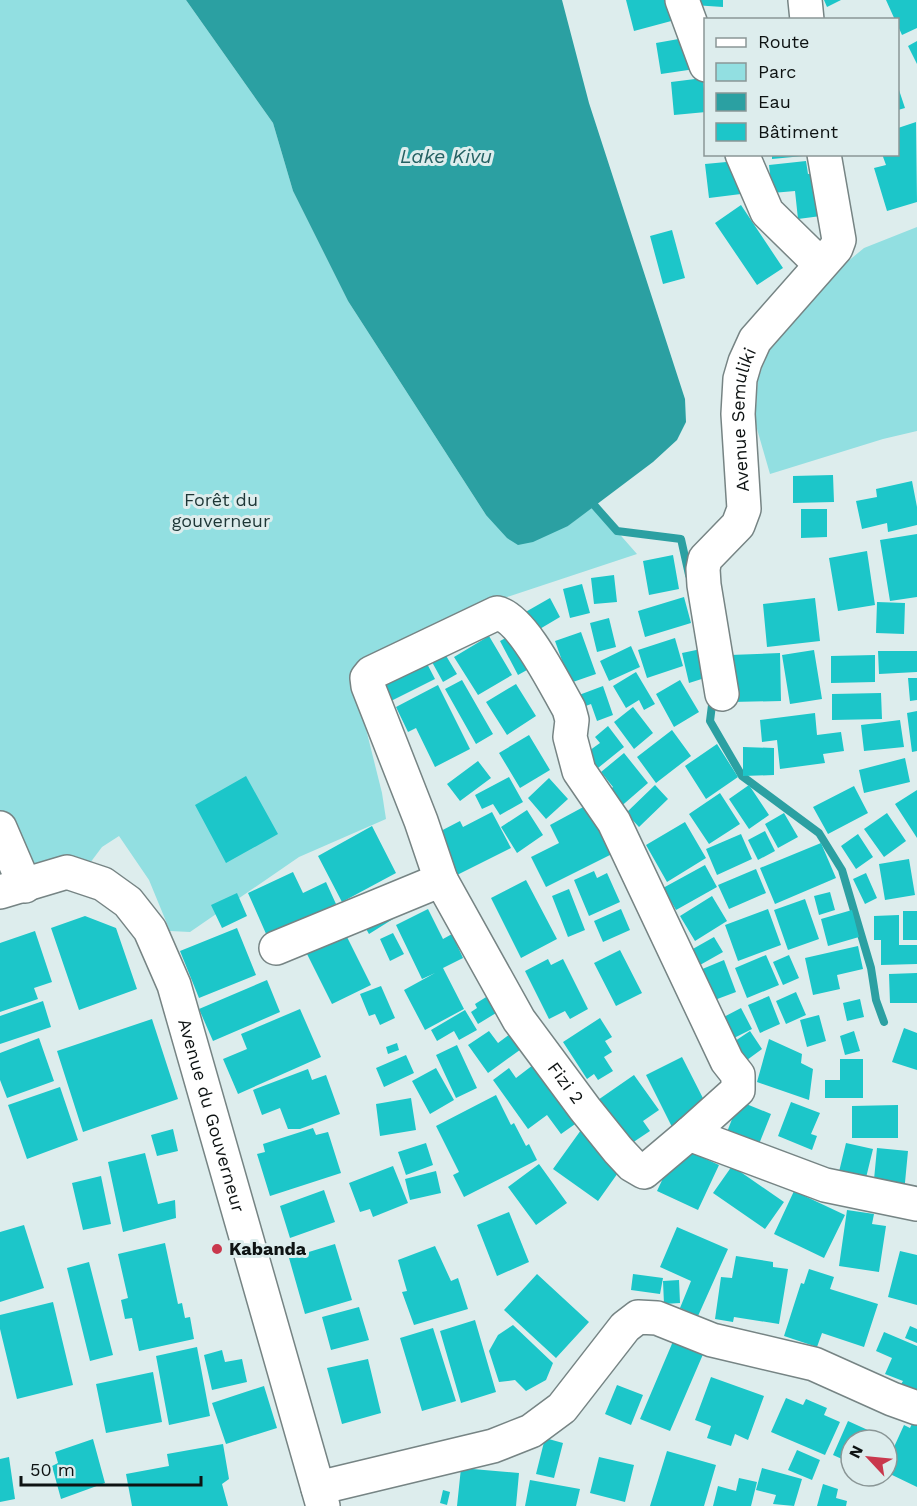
<svg xmlns="http://www.w3.org/2000/svg" width="917" height="1506" viewBox="0 0 917 1506" font-family="'Work Sans',sans-serif">
  <rect width="100%" height="100%" fill="#ddeded"/>
  <path fill="#92dfe1" d="M0,0H186L273,123L293,191L348,301L486,515L568,526L594,505L637,554L507,597L355,685L382,793L386,819L299,857L190,932L170,931L149,880L119,836L102,847L69,891L25,886L0,892Z
    M917,227V431L883,439L770,474L755,422L758,378L775,336L835,272L864,248Z"/>
  <path fill="#2ba0a2" d="M186,0H562L589,103L685,399L686,422L677,440L653,462L568,526L533,542L518,545L507,538L486,515L348,301L293,191L273,123Z"/>
  <g fill="none" stroke-linecap="round" stroke-linejoin="round">
    <path stroke="#2ba0a2" stroke-width="8" d="M594,505L617,531L681,539L689,575
      M713,697L710,721L742,776L819,833L842,870L871,968L876,1000L884,1022"/>
  </g>
  <path fill="#1cc6c9" d="M626,0H670L675,20L634,31Z
    M693,0H723V7L693,5Z
    M824,0H841L827,7Z
    M886,0H917V28L902,35L898,26V20H895Z
    M690,37L695,69L661,74L656,43Z
    M917,41V64L908,46Z
    M703,78L706,112L674,115L671,82Z
    M898,87L905,108L898,110Z
    M916,122L917,202L887,211L874,168L886,165L882,154H898V128Z
    M772,154H803V156L772,159Z
    M737,161L741,194L709,198L705,164Z
    M806,161L808,174L817,173L821,216L798,219L795,191L772,193L769,165Z
    M741,205L783,268L757,285L715,223Z
    M672,230L685,278L663,284L650,236Z
    M833,475L834,502L793,503V476Z
    M912,481L917,507V525L888,532L887,523L862,529L856,501L877,497L876,489Z
    M801,509H827V537L801,538Z
    M917,534V597L890,601L880,540Z
    M867,551L875,605L838,611L829,558Z
    M673,555L679,589L649,595L643,561Z
    M614,575L617,602L594,604L591,578Z
    M582,584L590,613L570,618L563,589Z
    M684,597L691,623L645,637L638,611Z
    M550,598L560,617L533,633L522,614Z
    M815,598L820,641L767,647L763,604Z
    M877,602L905,603L904,634L876,633Z
    M609,618L616,647L597,652L590,623Z
    M517,632L536,665L518,675L500,641Z
    M581,632L596,674L570,683L555,641Z
    M489,636L512,675L478,695L454,657Z
    M675,638L683,666L647,678L638,650Z
    M631,646L640,667L609,681L600,661Z
    M701,649L708,677L689,683L682,653Z
    M814,650L822,699L790,704L782,655Z
    M878,651H917V672L879,674Z
    M780,653L781,701L731,702L730,655Z
    M422,654L435,679L391,701L379,676Z
    M445,654L457,674L443,682L432,662Z
    M875,655V682L831,683V656Z
    M636,672L655,704L644,710L639,700L626,708L613,686Z
    M908,678H917V700L910,701Z
    M462,680L493,734L476,744L445,689Z
    M680,680L699,712L674,727L656,694Z
    M516,684L536,716L507,735L486,702Z
    M438,685L470,749L435,767L416,728L408,732L396,707Z
    M603,686L613,715L597,721L591,704L583,707L579,695Z
    M881,693L882,719L832,720V694Z
    M633,707L653,733L634,749L614,722Z
    M917,711V751L912,752L907,713Z
    M815,713L817,735L841,732L844,751L823,754L825,763L780,769L777,740L762,742L760,720Z
    M900,720L904,747L864,751L861,725Z
    M608,726L624,747L598,768L586,753L600,743L595,737Z
    M672,730L691,756L656,783L637,757Z
    M529,735L550,770L520,788L499,753Z
    M717,744L738,777L706,799L685,766Z
    M743,747L774,748V775L743,776Z
    M624,753L648,783L618,809L606,793L613,787L601,772Z
    M905,758L910,782L864,793L859,770Z
    M478,761L491,778L460,801L447,784Z
    M246,776L278,834L226,863L195,805Z
    M509,777L523,802L500,815L493,804L482,809L475,795Z
    M549,778L568,799L546,819L528,798Z
    M655,785L668,799L639,827L626,813Z
    M749,785L769,815L749,829L729,799Z
    M854,786L868,813L828,834L813,807Z
    M917,790V838L895,804Z
    M720,793L740,824L709,844L689,814Z
    M587,805L612,854L546,887L531,857L559,843L550,825Z
    M527,810L543,835L517,853L501,827Z
    M492,812L511,848L457,875L435,834L460,821L463,827Z
    M784,813L798,837L778,848L765,824Z
    M887,813L906,841L884,857L864,829Z
    M685,822L706,858L667,882L646,845Z
    M372,826L396,873L342,902L318,856Z
    M765,831L775,851L758,860L748,840Z
    M741,834L752,859L717,875L706,849Z
    M858,834L873,857L856,869L841,846Z
    M821,843L836,878L775,904L760,868Z
    M909,859L915,895L885,900L879,864Z
    M705,865L717,887L676,910L663,888Z
    M756,869L766,893L729,909L718,885Z
    M594,871L597,878L607,873L620,902L589,916L574,880Z
    M293,872L303,893L326,882L336,904L267,936L248,893Z
    M866,873L877,898L865,904L853,879Z
    M526,880L557,939L521,958L491,898Z
    M569,889L585,930L568,937L552,896Z
    M830,892L835,910L819,915L814,896Z
    M237,893L247,916L222,928L211,905Z
    M712,896L727,921L695,941L680,916Z
    M805,899L819,939L788,950L774,910Z
    M385,905L393,919L369,934L361,920Z
    M428,909L443,939L452,934L463,958L443,968L464,1009L425,1030L404,990L435,973L422,979L396,925Z
    M621,909L630,930L603,942L594,921Z
    M768,909L781,945L738,961L725,925Z
    M852,910L859,937L828,946L821,919Z
    M903,911H917V940H903Z
    M899,915V945H917V964L881,965V940H874V916Z
    M85,916L116,928L137,989L79,1010L51,928Z
    M237,928L256,975L199,998L180,951Z
    M343,929L371,985L332,1004L304,948Z
    M35,931L52,982L34,988L38,999L0,1012V943Z
    M393,933L404,954L390,961L380,939Z
    M714,937L723,952L700,965L691,950Z
    M858,946L863,969L837,975L840,989L813,995L805,958Z
    M620,950L642,993L616,1006L594,963Z
    M766,955L779,985L747,998L735,968Z
    M789,955L799,978L783,985L773,962Z
    M548,959L551,965L563,959L588,1009L570,1019L565,1011L549,1019L525,971Z
    M724,960L736,992L712,1001L700,970Z
    M917,973V1003H890L889,974Z
    M267,980L280,1012L213,1041L199,1009Z
    M381,986L395,1018L380,1025L375,1014L369,1016L360,994Z
    M796,992L806,1015L786,1024L776,1001Z
    M491,994L501,1010L478,1024L471,1012L477,1008L475,1004Z
    M769,996L780,1024L760,1033L748,1005Z
    M860,999L864,1017L847,1021L843,1003Z
    M43,1001L51,1027L0,1044V1016Z
    M741,1008L752,1029L728,1041L718,1020Z
    M300,1009L321,1057L238,1094L223,1059L247,1049L241,1034Z
    M465,1010L477,1030L459,1040L454,1031L437,1041L431,1030Z
    M819,1015L826,1041L807,1047L800,1020Z
    M600,1018L612,1037L605,1041L612,1052L604,1057L613,1071L598,1080L594,1074L587,1079L563,1042Z
    M152,1019L178,1099L83,1132L57,1051Z
    M904,1028L917,1033V1070L892,1062Z
    M489,1031L498,1043L514,1031L524,1047L488,1073L468,1045Z
    M750,1031L762,1049L747,1060L735,1041Z
    M854,1031L860,1051L845,1055L840,1036Z
    M39,1038L54,1081L7,1098L0,1080V1053Z
    M769,1039L802,1054L801,1063L813,1069L809,1100L757,1082Z
    M397,1043L399,1050L388,1054L386,1047Z
    M457,1045L477,1088L456,1098L436,1055Z
    M406,1055L414,1073L384,1087L376,1068Z
    M682,1057L708,1108L672,1127L646,1075Z
    M840,1059H863V1098H825V1080H840Z
    M533,1065L561,1105L563,1103L578,1122L561,1134L547,1115L528,1129L493,1080L509,1068L516,1078Z
    M436,1068L454,1100L430,1114L412,1081Z
    M308,1069L312,1080L326,1075L340,1114L300,1129H288L280,1108L262,1115L253,1090Z
    M634,1075L659,1110L643,1121L650,1131L626,1147L595,1102Z
    M60,1087L78,1140L27,1159L8,1105Z
    M496,1095L511,1125L514,1123L526,1146L529,1144L537,1160L464,1197L453,1175L459,1172L436,1126Z
    M411,1098L416,1130L380,1136L376,1104Z
    M739,1101L771,1114L759,1144L727,1132Z
    M791,1102L820,1113L811,1134L817,1136L812,1150L778,1136Z
    M898,1105V1138H852V1106Z
    M313,1128L316,1135L328,1132L341,1173L270,1196L257,1154L265,1152L263,1144Z
    M173,1129L178,1151L157,1156L151,1135Z
    M581,1130L625,1163L598,1201L553,1169Z
    M426,1143L433,1165L406,1175L398,1152Z
    M846,1143L873,1149L864,1186L837,1180Z
    M678,1146L719,1165L698,1210L657,1191Z
    M877,1148L908,1151L904,1193L873,1190Z
    M145,1153L158,1204L175,1200L176,1218L123,1232L108,1162Z
    M539,1164L567,1203L536,1225L508,1187Z
    M393,1166L408,1203L373,1217L370,1209L360,1212L349,1183Z
    M732,1166L784,1202L765,1229L713,1193Z
    M436,1171L441,1193L410,1200L405,1179Z
    M101,1176L111,1224L83,1230L72,1183Z
    M324,1190L335,1222L290,1238L280,1206Z
    M794,1191L845,1215L824,1258L774,1234Z
    M847,1210L874,1214L872,1224L886,1226L879,1272L839,1266Z
    M509,1212L529,1262L497,1276L477,1225Z
    M24,1225L44,1288L0,1302V1232Z
    M677,1227L728,1249L698,1316L680,1308L691,1281L660,1267Z
    M165,1243L178,1304L182,1303L185,1318L190,1317L194,1339L139,1351L132,1318L125,1319L121,1300L128,1298L118,1254Z
    M335,1244L352,1300L305,1314L289,1258Z
    M435,1246L451,1281L458,1278L468,1309L414,1325L402,1292L407,1291L398,1260Z
    M900,1251L917,1255V1305L888,1297Z
    M736,1256L773,1262V1267L788,1269L779,1324L734,1317L733,1322L715,1319L721,1277L732,1278Z
    M89,1262L113,1355L90,1361L67,1268Z
    M809,1269L834,1277L830,1289L878,1304L864,1347L822,1333L817,1347L784,1336L801,1283L804,1284Z
    M537,1274L589,1322L556,1358L504,1310Z
    M633,1274L663,1278L660,1294L631,1290Z
    M679,1280L680,1303L664,1304L663,1281Z
    M53,1302L73,1385L17,1399L0,1329V1315Z
    M359,1307L369,1340L331,1350L322,1317Z
    M475,1320L496,1392L461,1403L440,1331Z
    M513,1325L553,1363L546,1380L526,1391L515,1380L499,1382L489,1351L498,1335Z
    M910,1326L917,1329V1343L905,1338Z
    M433,1328L456,1401L422,1411L400,1338Z
    M884,1332L917,1346V1393L900,1386L903,1381L885,1374L892,1358L876,1351Z
    M674,1339L704,1352L670,1431L640,1419Z
    M197,1347L210,1416L169,1425L156,1356Z
    M222,1350L225,1362L242,1359L247,1382L212,1390L204,1355Z
    M368,1359L381,1413L342,1424L327,1368Z
    M153,1372L162,1422L106,1433L96,1384Z
    M711,1377L764,1396L748,1440L735,1434L731,1446L707,1438L711,1426L695,1420Z
    M617,1385L643,1395L631,1425L605,1414Z
    M264,1386L277,1428L226,1444L212,1403Z
    M786,1398L803,1405L806,1399L827,1408L824,1415L840,1422L825,1455L771,1432Z
    M917,1413V1487L890,1474L896,1461L889,1458L904,1425L910,1428Z
    M848,1421L881,1436L879,1440H851V1463L833,1455Z
    M545,1438L563,1443L554,1478L536,1474Z
    M93,1439L105,1483L61,1499L52,1466L58,1463L55,1452Z
    M223,1444L229,1479L222,1484L228,1506H132L126,1474L169,1466L167,1454Z
    M797,1450L820,1460L812,1480L788,1470Z
    M667,1451L716,1465L704,1506H650Z
    M9,1457L15,1499L0,1502V1459Z
    M599,1457L634,1465L625,1502L590,1493Z
    M461,1468L519,1473L516,1506H457Z
    M762,1468L802,1479L794,1506L773,1504L776,1495L756,1490Z
    M739,1478L757,1482L751,1506H713L718,1486L736,1491Z
    M530,1480L580,1489L576,1506H525Z
    M823,1484L838,1489L836,1498L847,1501L846,1506H817Z
    M443,1490L450,1492L447,1505L440,1503Z"/>
  <g fill="none" stroke-linecap="round" stroke-linejoin="round">
    <defs>
      <g id="minor">
        <path d="M682,0L706,65"/>
        <path d="M805,0L807,20"/>
        <path d="M742,154L767,212L820,264"/>
        <path id="s1" d="M722,694L704,585L703,569L705,559L738,525L744,509L738,414L740,379L745,362L755,340L836,248L839,240L824,154"/>
        <path d="M0,828L25,886"/>
        <path d="M441,880L421,821L368,686L367,678L371,673L497,613C523,618 555,685 569,709L572,720L570,737L579,771L614,822L727,1061L738,1075V1090L689,1134"/>
        <path id="s2" d="M0,892L67,872L103,884L128,902L150,930L174,985L323,1506"/>
        <path id="s3" d="M276,948L441,880L519,1020L585,1109L618,1150L632,1165L644,1172L689,1134L825,1185L917,1204"/>
        <path d="M318,1488L493,1446L531,1431L562,1408L625,1327L638,1317L657,1318L712,1340L814,1364L892,1399L917,1408"/>
      </g>
    </defs>
    <use href="#minor" stroke="#768484" stroke-width="36"/>
    <use href="#minor" stroke="#fff" stroke-width="33"/>
  </g>
  <circle fill="#c9384d" stroke="#ddeded" stroke-width="2" cx="217" cy="1249" r="6"/>
  <g text-anchor="middle" stroke-width="6" stroke-linejoin="round" paint-order="stroke">
    <g font-size="18" fill="#0e1313" stroke="#ddeded">
      <text dy="6" stroke="none"><textPath href="#s1" startOffset="291">Avenue Semuliki</textPath></text>
      <text dy="6" stroke="none"><textPath href="#s3" startOffset="417">Fizi 2</textPath></text>
      <text dy="6" stroke="none"><textPath href="#s2" startOffset="370">Avenue du Gouverneur</textPath></text>
    </g>
    <g font-size="18" fill="#1d3636" stroke="#ddeded">
      <text x="221" y="506">Forêt du<tspan x="221" dy="21">gouverneur</tspan></text>
    </g>
    <g font-size="18" font-weight="bold" fill="#0e1313" stroke="#ddeded" text-anchor="start">
      <text x="229" y="1255">Kabanda</text>
    </g>
    <g font-size="20" font-style="italic" fill="#256163" stroke="#ddeded">
      <text x="446" y="163">Lake Kivu</text>
    </g>
  </g>
  <rect x="704" y="18" width="195" height="138" fill="#ddeded" stroke="#8a9696" stroke-width="1.5"/>
  <rect x="716" y="38" width="30" height="9" fill="#ffffff" stroke="#8a9696" stroke-width="1.5"/>
  <text x="758" y="48" font-size="18" fill="#0e1313">Route</text>
  <rect x="716" y="63" width="30" height="18" fill="#92dfe1" stroke="#8a9696" stroke-width="1.5"/>
  <text x="758" y="78" font-size="18" fill="#0e1313">Parc</text>
  <rect x="716" y="93" width="30" height="18" fill="#2ba0a2" stroke="#8a9696" stroke-width="1.5"/>
  <text x="758" y="108" font-size="18" fill="#0e1313">Eau</text>
  <rect x="716" y="123" width="30" height="18" fill="#1cc6c9" stroke="#8a9696" stroke-width="1.5"/>
  <text x="758" y="138" font-size="18" fill="#0e1313">Bâtiment</text>
  <g transform="translate(869 1458) rotate(296)"><circle r="28" fill="#ddeded" stroke="#8a9696" stroke-width="1.5"/>
  <path d="M0-4.5L10 22L0 15L-10 22Z" fill="#c9384d"/>
  <text y="-9" font-size="16" font-weight="bold" text-anchor="middle" fill="#0e1313">N</text>
  </g>
  <path d="M21 1476v9h180v-9" fill="none" stroke="#0e1313" stroke-width="3"/>
  <text x="30" y="1476" font-size="18" fill="#0e1313" stroke="#ddeded" stroke-width="4.5" paint-order="stroke">50 m</text>
</svg>
